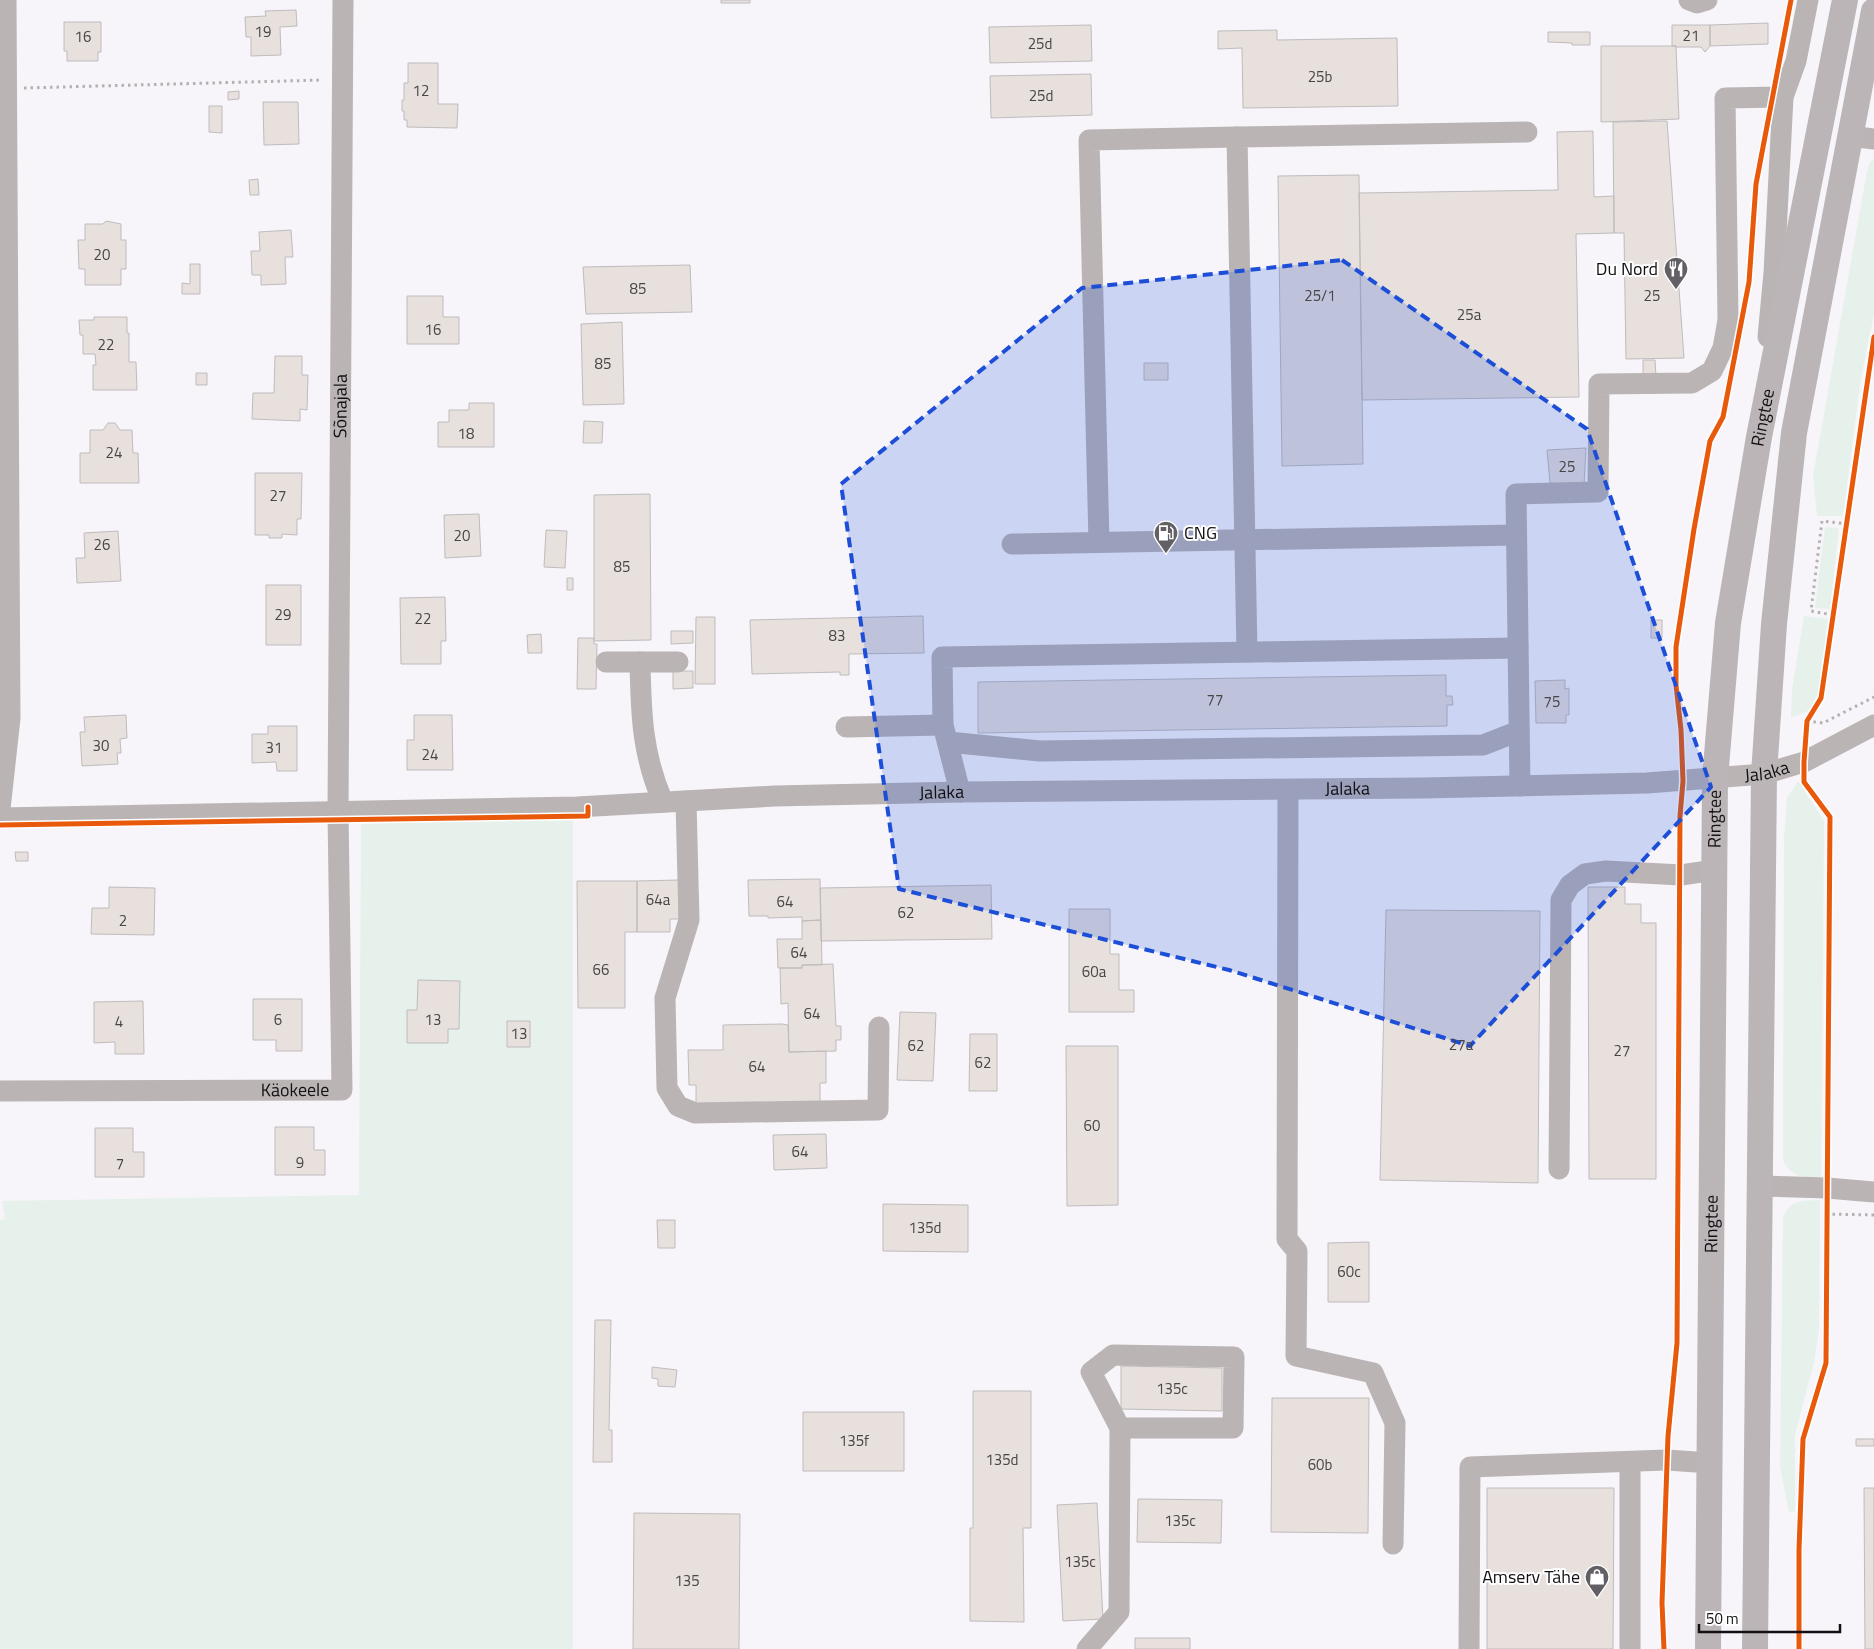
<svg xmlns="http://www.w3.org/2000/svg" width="1874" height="1649" viewBox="0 0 1874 1649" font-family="'Titillium Web',sans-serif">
  <rect width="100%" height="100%" fill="#f7f5f9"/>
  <path fill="#e5f1ea" d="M1874,159V314L1861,378L1843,516H1817L1813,476L1867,171L1870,162Z
    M1825,527L1839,528L1830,609L1815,608Z
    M1804,616L1828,619L1818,694L1810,710L1791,718L1792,689Z
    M1798,781L1824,821L1821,1178C1802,1177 1792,1178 1783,1160L1784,839L1787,798Z
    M573,819V1649H0V1220L5,1219L2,1201L359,1195L361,824Z
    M1820,1200L1819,1329L1814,1362L1795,1435V1511L1789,1512L1780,1467L1783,1217C1791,1199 1802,1201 1820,1200Z"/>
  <path fill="#e7e0dd" stroke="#bebcbd" d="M721,0H750V3H721Z
    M296,10L297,26L280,27L281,55L251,56V37H246L245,17L266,16L265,11Z
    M64,22H101V52H98V61H67V51H64Z
    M1768,23V44L1710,46V25Z
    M1091,25L1092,61L990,63L989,27Z
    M1672,25H1710V46L1705,52L1701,47H1676V46H1672Z
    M1277,30V40L1397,38L1398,106L1243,108L1242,48L1218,49V31Z
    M1548,32H1590V45H1572V43L1548,42Z
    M1601,46H1676L1679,119L1601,122Z
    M408,63H438V104H458L457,128L407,127V120H404V111H402V100H404V83H408Z
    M1091,74L1092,115L991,118L990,76Z
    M239,91V99L228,100V92Z
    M263,102H298L299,144L264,145Z
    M209,106H222V133L209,132Z
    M1667,121L1684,358L1626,359L1624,233H1614L1613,122Z
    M1593,131L1594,197L1614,196V233L1576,234L1579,397L1362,400L1359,193L1558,190L1557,132Z
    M1359,175L1363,464L1282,466L1278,176Z
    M258,179L259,195H250L249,180Z
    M106,221L121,224V240H126V269H121V285H85V269H79L78,240H85V224H103Z
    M291,230L293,257H285L286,284L261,285V275H252L251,251H260L259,232Z
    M190,264H200V294H182V283L190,284Z
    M690,265L692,312L586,314L583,267Z
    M407,296H443V317H459V344H407Z
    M94,317H127V333H129V362H136L137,390H93V365H96L95,354H83V335H80L79,320H94Z
    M622,322L624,404L583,405L581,324Z
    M275,356H302V375H308L307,410L300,409V421L252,419L253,393H274Z
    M1643,360H1655L1656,376H1643Z
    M1144,363H1168V380H1144Z
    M196,373H207V385H196Z
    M469,403H494V447H438V422H449V410H469Z
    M584,421L603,422L602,443H583Z
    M108,423H115L120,430H132L133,453H138L139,483H80V453H90V430H103Z
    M1586,448L1584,485L1550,483L1547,450Z
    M255,473H302L301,519H297V535L282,534V538H269V535H255Z
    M650,494L651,640L594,641V495Z
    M479,514L481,556L445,558L444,515Z
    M546,530L567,531L565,568L544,567Z
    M118,531L121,581L77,583L76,558H85L84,533Z
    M567,578H573V590H567Z
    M266,585H301V645H266Z
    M445,597L446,641H441V664H401L400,598Z
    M923,616L924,653L849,654V675H840V672L752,674L750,620Z
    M696,617H715V684H695Z
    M1651,620H1662V638H1651Z
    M671,631H693V643L671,644Z
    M541,634L542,653H528L527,635Z
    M578,638H594V644H597L596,689H577Z
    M673,671H693V688L673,689Z
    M1446,675V696H1452L1453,705H1447V726L978,733V682Z
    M1565,680V689L1569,688V715H1566V723H1536L1535,681Z
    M126,715L127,738L120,739L121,753H117L118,764L82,766L80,732H85L84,717Z
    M414,715H452L453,770H407V740H414Z
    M268,726H297V771H277L276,762L252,763V734H268Z
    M15,852H28V861H16Z
    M820,879L821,920L802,921V917L768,918V916H749L748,880Z
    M679,880V919H670V932H637V881Z
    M577,881H637V932H625V1008H578Z
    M991,885L992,939L821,941L820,888Z
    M109,887L155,888L154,935L91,934L92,908H109Z
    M1588,887H1625V904H1641V923H1656V1179H1589Z
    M1069,909H1110V954H1119V990H1134V1012H1069Z
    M1386,910L1540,911L1538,1183L1380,1180Z
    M821,920L822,965H802V968H778L777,939H802V921Z
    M833,964L836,1026H841V1040H836V1051L789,1052L788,1003L781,1004L780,968H802V965Z
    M418,980L460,981L459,1029H448V1043H407V1010H417Z
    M253,999H302V1051H276V1040H253Z
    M143,1001L144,1054H115V1042L94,1043V1002Z
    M900,1012L936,1013L933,1081L897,1080Z
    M507,1021H530V1047H507Z
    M782,1024L788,1025L789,1052L826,1051V1083H820V1102L696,1104V1085H689L688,1050H723V1025Z
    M970,1034H997V1091H969Z
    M1066,1046H1118V1205L1067,1206Z
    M275,1127H314V1150H325V1175H275Z
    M95,1128H133V1152H144V1177H95Z
    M826,1134L827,1168L774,1170L773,1135Z
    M883,1204L968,1205V1252L883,1251Z
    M657,1220H675V1248H658Z
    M1369,1242V1302H1328V1243Z
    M595,1320H611L609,1430H612V1462H593Z
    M1121,1366L1222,1368V1411L1121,1409Z
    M652,1367L677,1370L675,1387L658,1386V1379L652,1378Z
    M973,1391H1031V1528H1023L1024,1622L970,1621V1528H973Z
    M1272,1398H1369L1368,1533L1271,1532Z
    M803,1412H904V1471H803Z
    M1856,1439H1874V1446H1856Z
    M1487,1488H1614L1613,1649H1487Z
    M1864,1488H1874V1649H1865Z
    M1138,1499L1222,1500L1221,1543L1137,1542Z
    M1097,1503L1103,1619L1063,1621L1057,1505Z
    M634,1513L740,1514L739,1649H633Z
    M1135,1638H1190V1649H1135Z"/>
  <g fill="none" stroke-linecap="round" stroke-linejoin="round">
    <path stroke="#b5b0b2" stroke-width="3" stroke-dasharray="2.5 4" stroke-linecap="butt" d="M24,88L323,80
      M1833,615L1811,611L1822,521L1847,524
      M1807,721L1823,723L1874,697
      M1826,1214L1874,1215"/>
    <g stroke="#bab4b4" stroke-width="21">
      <path d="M1689,0L1697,3L1707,0"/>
      <path d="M1850,136L1874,139"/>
      <path d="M1768,337L1774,273L1783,97L1796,61L1808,0"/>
      <path d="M1099,542L1089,140L1237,137"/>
      <path d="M1012,544L1516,535"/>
      <path d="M1247,652L1237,137L1527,132"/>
      <path d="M606,662H640"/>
      <path d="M846,727L943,725"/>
      <path d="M948,742L1040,751L1483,745L1519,731"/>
      <path d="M1520,786L1516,494L1598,492L1599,384L1692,383L1712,371L1723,348L1728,320L1725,98L1783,97"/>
      <path d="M1288,790L1287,1239L1297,1251L1296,1356L1373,1373L1395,1423L1393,1544"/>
      <path d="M960,792L943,725L942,657L1518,648"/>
      <path d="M686,801L689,920L665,998L667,1088L678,1106L695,1113L878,1110L879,1027"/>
      <path d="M663,802C642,754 641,714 640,662H678"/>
      <path d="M0,809L10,718L6,0"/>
      <path id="s1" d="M0,818L577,807L775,796L960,792L1423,788L1647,783L1764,774L1804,762L1874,725"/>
      <path id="s2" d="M0,1091L342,1090L338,812L343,0"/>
      <path d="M1559,1169L1561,900L1570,885L1585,874L1606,871L1681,875L1715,870"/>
      <path d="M1759,1186L1827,1188L1874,1192"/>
      <path d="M1087,1649L1119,1612L1120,1428L1091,1372L1113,1355L1234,1357L1233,1428H1120"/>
      <path d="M1469,1649L1470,1467L1667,1460L1710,1463"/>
      <path d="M1630,1649V1462"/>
    </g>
    <g stroke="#bcb5b8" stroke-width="26">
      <path id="s3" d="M1708,1649L1715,779L1728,623L1759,437L1845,0"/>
      <path d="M1755,1649L1764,774L1774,624L1794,433L1874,11"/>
    </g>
    <defs>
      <path id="cycleway" d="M0,825L588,816V807
        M1664,1649L1662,1603L1668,1436L1677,1343L1680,816L1683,781L1681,730L1676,685V647L1694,529L1710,441L1723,417L1749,282L1756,184L1791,0
        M1799,1649V1550L1803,1439L1826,1363L1830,817L1804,782V762L1807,721L1821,698L1874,337"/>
    </defs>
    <use href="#cycleway" stroke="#fff" stroke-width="8"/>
    <use href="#cycleway" stroke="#e8590c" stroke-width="5"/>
  </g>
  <path fill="#1d4ed8" fill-opacity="0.2" stroke="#1d4ed8" stroke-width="4" stroke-dasharray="10 6" stroke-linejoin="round" d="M1342,260L1587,429L1711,787L1470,1046L1229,970L899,889L841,484L1082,288Z"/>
  <defs>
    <symbol id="restaurant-pin" viewBox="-11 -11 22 30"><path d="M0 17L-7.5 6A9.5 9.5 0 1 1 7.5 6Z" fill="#626064" stroke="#fff"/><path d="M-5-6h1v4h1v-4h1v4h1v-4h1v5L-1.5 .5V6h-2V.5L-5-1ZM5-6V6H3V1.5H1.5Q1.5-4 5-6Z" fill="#fff"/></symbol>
    <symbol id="fuel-pin" viewBox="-11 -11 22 30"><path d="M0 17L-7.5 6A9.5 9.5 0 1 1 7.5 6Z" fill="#626064" stroke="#fff"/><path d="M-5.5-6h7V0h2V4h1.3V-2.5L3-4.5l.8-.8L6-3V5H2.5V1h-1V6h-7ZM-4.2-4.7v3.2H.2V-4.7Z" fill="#fff"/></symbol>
    <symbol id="shop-pin" viewBox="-11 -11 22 30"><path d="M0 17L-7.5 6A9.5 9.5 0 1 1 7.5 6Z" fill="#626064" stroke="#fff"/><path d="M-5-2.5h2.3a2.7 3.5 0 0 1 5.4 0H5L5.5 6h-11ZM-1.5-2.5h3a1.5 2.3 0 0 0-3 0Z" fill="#fff"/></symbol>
  </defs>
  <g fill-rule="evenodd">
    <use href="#restaurant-pin" x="1662" y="255" width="28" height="38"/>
    <use href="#fuel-pin" x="1152" y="519" width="28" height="38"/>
    <use href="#shop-pin" x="1583" y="1563" width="28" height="38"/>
  </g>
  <g text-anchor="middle" stroke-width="4" stroke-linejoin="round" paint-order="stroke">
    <g font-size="15" fill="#484546">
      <text x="263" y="37">19</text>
      <text x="1691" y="41">21</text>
      <text x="83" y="42">16</text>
      <text x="1040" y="49">25d</text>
      <text x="1320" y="82">25b</text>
      <text x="421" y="96">12</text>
      <text x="1041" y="101">25d</text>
      <text x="102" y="260">20</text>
      <text x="638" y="294">85</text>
      <text x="1320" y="301">25/1</text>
      <text x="1652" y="301">25</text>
      <text x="1469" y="320">25a</text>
      <text x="433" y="335">16</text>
      <text x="106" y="350">22</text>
      <text x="603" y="369">85</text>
      <text x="466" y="439">18</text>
      <text x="114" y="458">24</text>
      <text x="1567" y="472">25</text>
      <text x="278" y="501">27</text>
      <text x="462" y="541">20</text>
      <text x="102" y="550">26</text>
      <text x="622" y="572">85</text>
      <text x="283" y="620">29</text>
      <text x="423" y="624">22</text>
      <text x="837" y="641">83</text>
      <text x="1215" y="705">77</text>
      <text x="1552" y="707">75</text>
      <text x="101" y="751">30</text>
      <text x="274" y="753">31</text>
      <text x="430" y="760">24</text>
      <text x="658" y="905">64a</text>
      <text x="785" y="907">64</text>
      <text x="906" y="918">62</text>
      <text x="123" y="926">2</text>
      <text x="799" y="958">64</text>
      <text x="601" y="975">66</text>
      <text x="1094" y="977">60a</text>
      <text x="812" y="1019">64</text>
      <text x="278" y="1025">6</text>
      <text x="433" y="1025">13</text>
      <text x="119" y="1027">4</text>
      <text x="519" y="1039">13</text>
      <text x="1461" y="1050">27a</text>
      <text x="916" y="1051">62</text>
      <text x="1622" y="1056">27</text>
      <text x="983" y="1068">62</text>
      <text x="757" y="1072">64</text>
      <text x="1092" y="1131">60</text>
      <text x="800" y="1157">64</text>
      <text x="300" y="1168">9</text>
      <text x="120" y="1169">7</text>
      <text x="925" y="1233">135d</text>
      <text x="1349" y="1277">60c</text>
      <text x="1172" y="1394">135c</text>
      <text x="854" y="1446">135f</text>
      <text x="1002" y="1465">135d</text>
      <text x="1320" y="1470">60b</text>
      <text x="1180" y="1526">135c</text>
      <text x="1080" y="1567">135c</text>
      <text x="687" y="1586">135</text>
    </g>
    <g font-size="18" fill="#121013" stroke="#fff" text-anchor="end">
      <text x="1658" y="275">Du Nord</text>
      <text x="1184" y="539" text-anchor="start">CNG</text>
      <text x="1580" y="1583">Amserv Tähe</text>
    </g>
    <g font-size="18" fill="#121013" stroke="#fff">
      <text dy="6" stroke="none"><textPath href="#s2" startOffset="1026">Sõnajala</textPath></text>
      <text dy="6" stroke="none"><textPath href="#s3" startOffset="1235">Ringtee</textPath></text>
      <text dy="6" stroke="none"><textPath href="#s1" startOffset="1768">Jalaka</textPath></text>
      <text dy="6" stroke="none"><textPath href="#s1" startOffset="1348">Jalaka</textPath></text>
      <text dy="6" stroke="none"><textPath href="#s1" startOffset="942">Jalaka</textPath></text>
      <text dy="6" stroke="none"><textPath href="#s3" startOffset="830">Ringtee</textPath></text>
      <text dy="6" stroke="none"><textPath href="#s2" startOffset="295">Käokeele</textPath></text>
      <text dy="6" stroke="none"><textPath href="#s3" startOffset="425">Ringtee</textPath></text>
    </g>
  </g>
  <path d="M1699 1624v8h141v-8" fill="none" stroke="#121013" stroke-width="2.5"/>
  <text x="1706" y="1624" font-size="15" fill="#121013" stroke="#ffffff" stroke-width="4" paint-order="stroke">50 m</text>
</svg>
